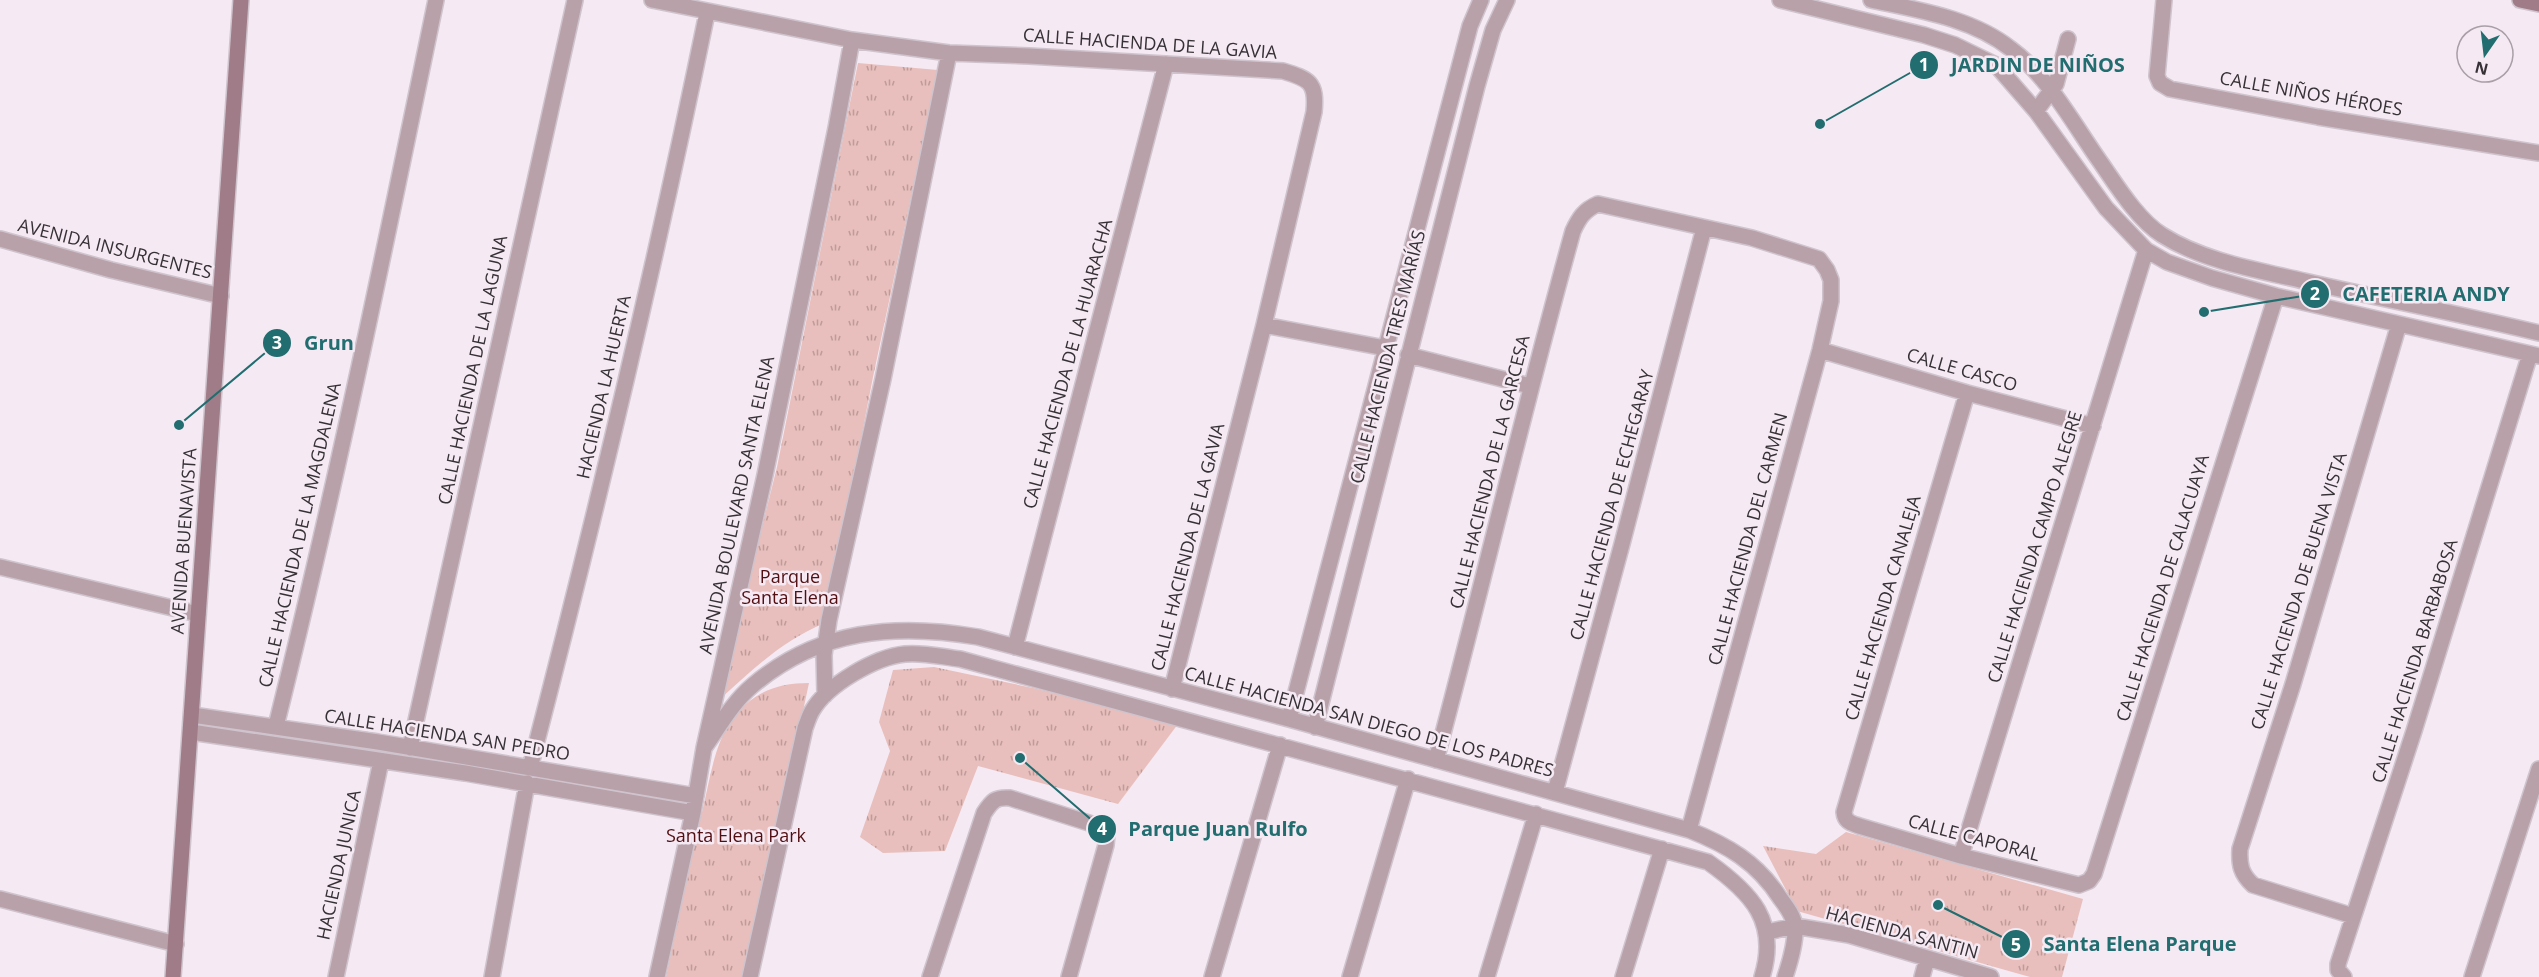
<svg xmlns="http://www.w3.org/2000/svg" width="2539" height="977" viewBox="0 0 2539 977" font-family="'Open Sans',sans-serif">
  <defs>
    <pattern id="park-tufts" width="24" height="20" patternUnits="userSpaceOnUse" patternTransform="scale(1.5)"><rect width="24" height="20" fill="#e8bfbc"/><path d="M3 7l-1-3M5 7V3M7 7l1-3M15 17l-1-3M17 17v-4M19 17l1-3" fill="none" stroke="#bd9c9a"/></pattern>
  </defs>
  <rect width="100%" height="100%" fill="#f5e9f3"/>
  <path fill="url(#park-tufts)" d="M858,63L938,70L873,377L825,623C783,640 752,670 719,700L777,467Z
    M934,667L1033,688L1178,724L1118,804L978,766L945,851L883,853L860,837L890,751L879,722L893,670Z
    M809,683L746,977H666C678,921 689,864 703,808C710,779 714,746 731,721C751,693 776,683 809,683Z
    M1846,832L2083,899L2062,977H2030L1797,911L1763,846L1816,854Z"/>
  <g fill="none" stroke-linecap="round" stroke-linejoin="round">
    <defs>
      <path id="street" d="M652,0L852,40L949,53L1029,56L1283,71C1309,79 1317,82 1314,112L1264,325L1172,689
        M1780,0L1924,35L1955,45L1996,65L2036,111L2106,208L2146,250L2167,262L2212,278L2276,296L2539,356
        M1871,0C1918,10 1972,18 2011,49C2049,77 2074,125 2101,163C2117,186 2138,220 2162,235C2203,261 2257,270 2304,281C2382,299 2461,314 2539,333
        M2164,0L2157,76L2160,83L2170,89L2318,117L2539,153
        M2036,111L2056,84L2068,39
        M0,239L111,270L221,296
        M1264,325L1385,348
        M1820,350L1967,393L2093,426
        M1408,355L1530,386
        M1967,393L1844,812C1845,822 1851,823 1859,826L1961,856L2079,885L2089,881L2094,874L2276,296
        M0,567L198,614
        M1015,647L1166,64
        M825,695L824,655L829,620L883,379L949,53
        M192,715L378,742L696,796
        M1289,719L1470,26L1481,0
        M276,726C336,486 386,243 436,0
        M1315,727L1477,86L1493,30L1507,0
        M191,732L465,773L693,813
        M410,748L575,0
        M704,748C719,727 732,703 752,686C819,629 895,623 978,637L1289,719L1689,830C1727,845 1757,862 1780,898C1786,906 1794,916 1795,927C1796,943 1790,962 1785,977
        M1436,760C1483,584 1524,407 1573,231C1579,218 1584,210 1598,204L1752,238L1819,259L1827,270L1831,280V301L1820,350L1689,830
        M530,768C595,518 655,266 707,13
        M1555,792L1622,544L1704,228
        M1961,856L2146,250
        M0,899L176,944
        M2353,916L2253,885C2241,874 2239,865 2240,849L2293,684L2399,324
        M1767,932L1795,926L1849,935L1991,977
        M336,977L381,761
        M492,977L527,783
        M657,977L693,813L704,748L765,475L836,128L852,40
        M750,977L805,728C807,723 809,716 812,711C827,685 875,657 905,654C923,652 942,657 960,659L1708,862C1752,893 1779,922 1762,977
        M930,977L984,813C992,801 995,797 1010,798L1092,824L1107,834L1106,845L1069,977
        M1212,977L1280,745
        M1350,977L1408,779
        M1487,977L1536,814
        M1623,977L1662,849
        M1922,977L1927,959
        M2344,977L2338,970V964L2414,731L2530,354
        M2472,977L2539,769"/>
      <path id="secondary" d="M2520,0L2539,4
        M173,977L241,0"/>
    </defs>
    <use href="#street" stroke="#cfc4cd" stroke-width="18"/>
    <use href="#secondary" stroke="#cfc4cd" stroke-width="18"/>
    <use href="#street" stroke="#b9a1a9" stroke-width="15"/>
    <use href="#secondary" stroke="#9f7c87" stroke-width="15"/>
  </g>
  <g text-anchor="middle" stroke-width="5" stroke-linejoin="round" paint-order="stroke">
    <g font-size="18" fill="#353135" stroke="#f5e9f3">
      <text transform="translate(1150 44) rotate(4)" y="6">CALLE HACIENDA DE LA GAVIA</text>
      <text transform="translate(2311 94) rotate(10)" y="6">CALLE NIÑOS HÉROES</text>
      <text transform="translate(115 249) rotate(14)" y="6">AVENIDA INSURGENTES</text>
      <text transform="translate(1388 357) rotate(-76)" y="6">CALLE HACIENDA TRES MARÍAS</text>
      <text transform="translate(1068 364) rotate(-75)" y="6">CALLE HACIENDA DE LA HUARACHA</text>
      <text transform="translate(473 370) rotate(-78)" y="6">CALLE HACIENDA DE LA LAGUNA</text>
      <text transform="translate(1962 370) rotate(16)" y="6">CALLE CASCO</text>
      <text transform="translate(604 387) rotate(-77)" y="6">HACIENDA LA HUERTA</text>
      <text transform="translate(1490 472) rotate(-76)" y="6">CALLE HACIENDA DE LA GARCESA</text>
      <text transform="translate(737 505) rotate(-78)" y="6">AVENIDA BOULEVARD SANTA ELENA</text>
      <text transform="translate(1612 505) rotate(-75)" y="6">CALLE HACIENDA DE ECHEGARAY</text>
      <text transform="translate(300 535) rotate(-77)" y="6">CALLE HACIENDA DE LA MAGDALENA</text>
      <text transform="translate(1748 539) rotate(-75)" y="6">CALLE HACIENDA DEL CARMEN</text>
      <text transform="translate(184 541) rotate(-86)" y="6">AVENIDA BUENAVISTA</text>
      <text transform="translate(1188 547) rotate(-76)" y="6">CALLE HACIENDA DE LA GAVIA</text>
      <text transform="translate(2035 547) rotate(-73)" y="6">CALLE HACIENDA CAMPO ALEGRE</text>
      <text transform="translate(2163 588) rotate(-73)" y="6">CALLE HACIENDA DE CALACUAYA</text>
      <text transform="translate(2299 591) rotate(-73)" y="6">CALLE HACIENDA DE BUENA VISTA</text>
      <text transform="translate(1883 608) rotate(-74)" y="6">CALLE HACIENDA CANALEJA</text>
      <text transform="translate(2415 661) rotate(-73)" y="6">CALLE HACIENDA BARBABOSA</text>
      <text transform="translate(1369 722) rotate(15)" y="6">CALLE HACIENDA SAN DIEGO DE LOS PADRES</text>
      <text transform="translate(447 735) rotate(9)" y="6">CALLE HACIENDA SAN PEDRO</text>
      <text transform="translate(1974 838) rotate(15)" y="6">CALLE CAPORAL</text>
      <text transform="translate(339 865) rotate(-78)" y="6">HACIENDA JUNICA</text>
      <text transform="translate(1902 933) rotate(15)" y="6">HACIENDA SANTIN</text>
    </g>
    <g font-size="18" fill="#520f12" stroke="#f5e9f3">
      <text x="790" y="583">Parque<tspan x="790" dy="21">Santa Elena</tspan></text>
      <text x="736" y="842">Santa Elena Park</text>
    </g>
  </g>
  <path fill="none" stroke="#216d6f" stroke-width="2" d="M1820 124L1924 65M2204 312L2315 294M179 425L277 343M1020 758L1102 829M1938 905L2016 944"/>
  <g fill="#216d6f" stroke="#f5e9f3" stroke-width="2">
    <circle cx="1820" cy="124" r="6"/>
    <circle cx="2204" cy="312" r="6"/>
    <circle cx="179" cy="425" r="6"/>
    <circle cx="1020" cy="758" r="6"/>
    <circle cx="1938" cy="905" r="6"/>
    <circle cx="1924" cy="65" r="15"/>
    <circle cx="2315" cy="294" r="15"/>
    <circle cx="277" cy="343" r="15"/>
    <circle cx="1102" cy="829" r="15"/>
    <circle cx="2016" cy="944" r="15"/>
  </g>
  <g font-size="18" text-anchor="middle" font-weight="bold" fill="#fff">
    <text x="1924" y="71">1</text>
    <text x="2315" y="300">2</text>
    <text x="277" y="349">3</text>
    <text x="1102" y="835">4</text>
    <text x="2016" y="951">5</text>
  </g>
  <g font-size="20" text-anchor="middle" font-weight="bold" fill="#216d6f" stroke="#f5e9f3" stroke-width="5" stroke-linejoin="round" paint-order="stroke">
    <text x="2038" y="72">JARDIN DE NIÑOS</text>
    <text x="2426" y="301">CAFETERIA ANDY</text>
    <text x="329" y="350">Grun</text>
    <text x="1218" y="836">Parque Juan Rulfo</text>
    <text x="2140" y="951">Santa Elena Parque</text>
  </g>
  <g transform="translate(2485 54) rotate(194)"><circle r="28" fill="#f5e9f3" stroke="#a89fa7" stroke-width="1.5"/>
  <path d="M0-4.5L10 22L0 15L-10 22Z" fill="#216d6f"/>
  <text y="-9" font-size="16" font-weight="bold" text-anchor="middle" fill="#353135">N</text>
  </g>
</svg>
